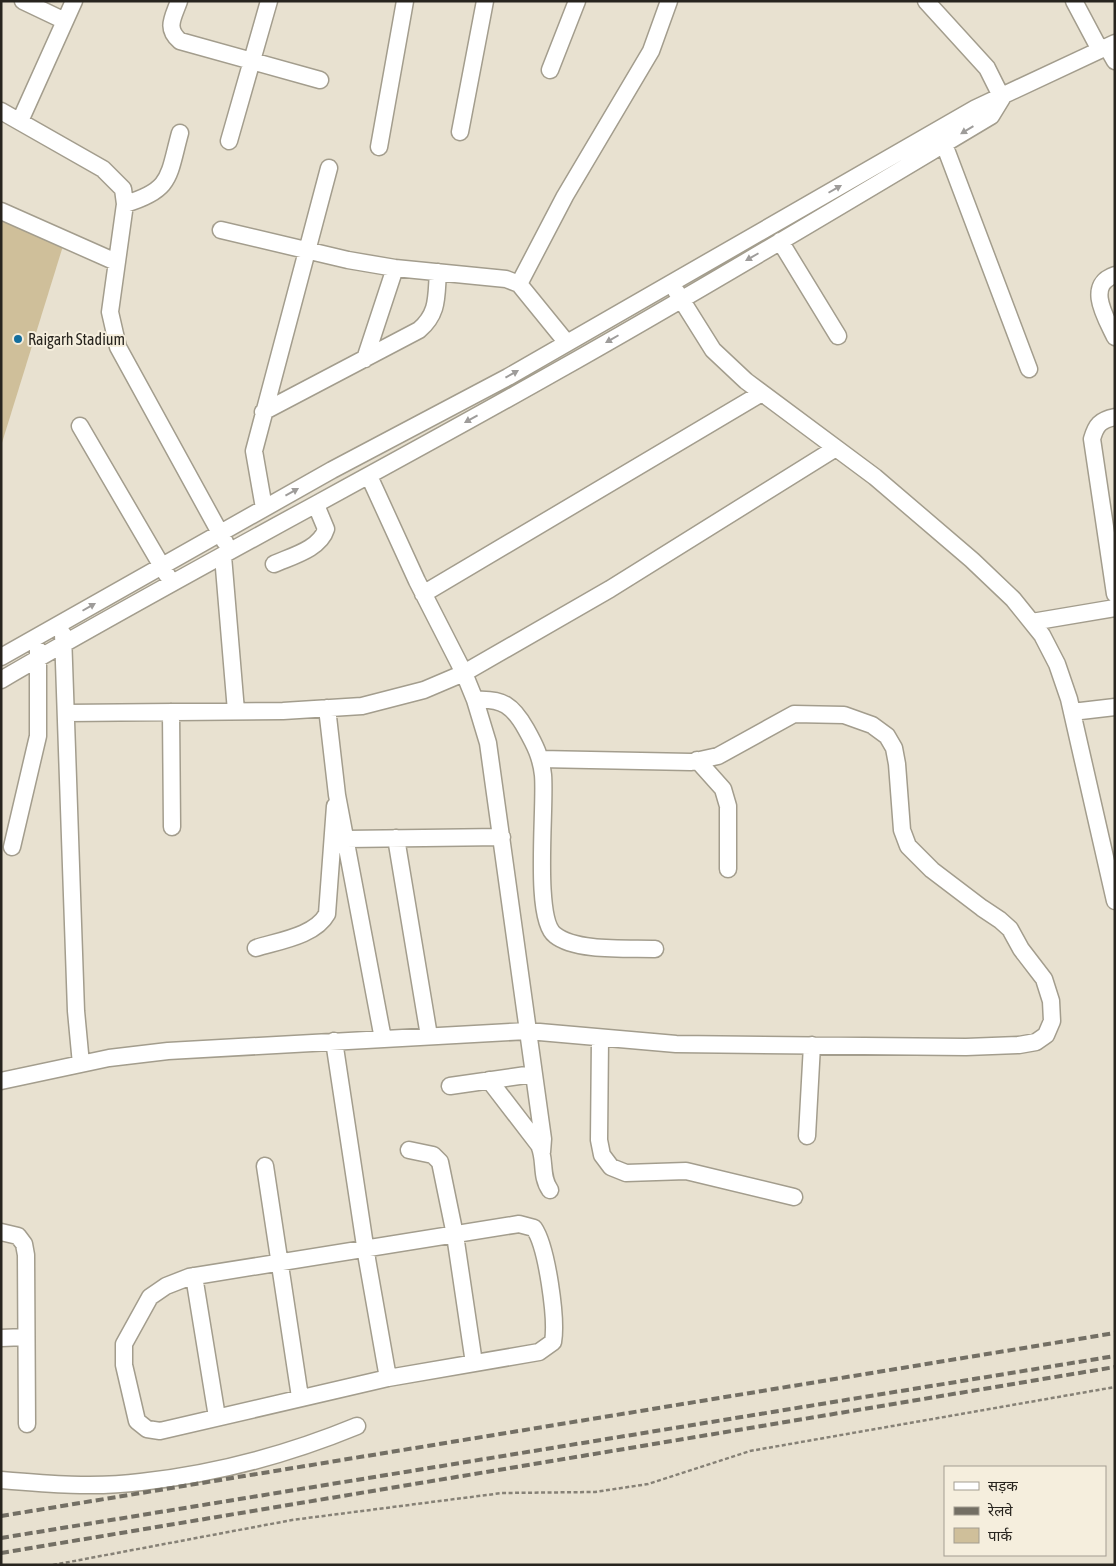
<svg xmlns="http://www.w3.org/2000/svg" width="1116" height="1566" viewBox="0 0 1116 1566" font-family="'Asap Condensed','Noto Sans Devanagari',sans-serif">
  <rect width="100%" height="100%" fill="#e8e1d0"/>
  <path fill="#cfbf9a" d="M1,202L67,233L1,446Z"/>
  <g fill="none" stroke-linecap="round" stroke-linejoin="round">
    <defs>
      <path id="minor" d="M23,1L65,21
        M179,1C173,18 165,28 180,41L320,80
        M926,1L987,68L1002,98
        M1074,1L1100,50
        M1107,47L1115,61
        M550,70L577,1
        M1,111L103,169L123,189L125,204L110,312L118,347L225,542
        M20,121L74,1
        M460,132L485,1
        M229,141L269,1
        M944,144L1029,369
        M379,147L405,1
        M125,204C172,190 168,177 180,133
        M1,211L116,262
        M221,230L348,260L395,268L506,279L519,284L567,343
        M780,241L838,336
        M1115,275C1085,285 1106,318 1115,337
        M519,284L565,196L651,51L669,1
        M676,291L713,350L746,381L875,477L972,560L1013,599L1042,635L1057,664L1069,699L1115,901
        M365,359L395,268
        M263,412L419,330C439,313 436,296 438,272
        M1115,417C1100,420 1096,425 1092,439L1115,594
        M80,426L167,575
        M369,476L417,581L464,673L475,700L488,743L543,1139L542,1152
        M264,508L254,451L329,168
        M223,556L236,711
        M274,564C292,556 320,549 326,529L316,505
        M423,594L762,393
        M1032,622L1115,608
        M63,634L76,1011L81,1064
        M1,657L332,470L508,377L976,108L1115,43
        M1,680C184,573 372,476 557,371C703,289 847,202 991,116L1002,98
        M475,700C503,698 513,706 526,729C535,745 541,757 543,775C546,806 533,919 555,935C576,952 629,948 655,949
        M327,708L337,795L383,1039
        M171,712L172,827
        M1072,712L1115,707
        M66,713L283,711L362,706L424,690L464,673L610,589L836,448
        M697,760L723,789L728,806V869
        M396,838L429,1036
        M346,839L502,837
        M12,847L38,736V650
        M256,948C278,941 315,936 327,914L335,806
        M600,1039L599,1140L602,1155L611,1167L626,1173L686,1171L794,1197
        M334,1041L367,1259L388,1378
        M489,1080L539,1145C546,1160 540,1176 550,1190
        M1,1081L109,1058L168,1051L528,1031L676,1044L966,1047L1019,1045L1036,1042L1046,1035L1052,1021L1051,1001L1044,979L1021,949L1010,929L1000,920L982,908L932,870L908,846L902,830L897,764L894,748L887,736L872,725L844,715L794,714L718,756L691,762L540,759
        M450,1086L533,1074
        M807,1136L812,1045
        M409,1150L433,1155L440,1162L455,1235L474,1363
        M265,1166L300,1397
        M519,1224L534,1228C547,1247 557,1319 553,1342L539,1352L388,1378L160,1431L147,1429L137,1421L124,1365V1344L150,1297L166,1286L189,1277Z
        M1,1232L18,1236L24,1244L26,1255L27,1424
        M194,1276L217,1417
        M1,1338L26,1337
        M1,1480C48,1484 95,1488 141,1482C214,1474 289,1454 357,1426"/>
    </defs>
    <use href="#minor" stroke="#a39d8d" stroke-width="19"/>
    <path stroke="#868176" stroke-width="2.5" stroke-dasharray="4 2.5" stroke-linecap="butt" d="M53,1565L292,1520L502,1493L595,1492L648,1484L750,1451L1115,1387"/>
    <use href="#minor" stroke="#fff" stroke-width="16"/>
    <path stroke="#736f64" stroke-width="4" stroke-dasharray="8 4" stroke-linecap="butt" d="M1,1516L1115,1333
      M1,1538L1115,1356
      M1,1553L1115,1367"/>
  </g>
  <defs><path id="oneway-solid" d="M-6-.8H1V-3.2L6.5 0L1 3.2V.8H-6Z" transform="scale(1.25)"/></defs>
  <g fill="#9e9c9a">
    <use href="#oneway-solid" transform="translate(967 130) rotate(149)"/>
    <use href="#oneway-solid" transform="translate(835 189) rotate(-30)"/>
    <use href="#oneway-solid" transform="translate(752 257) rotate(150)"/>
    <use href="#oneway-solid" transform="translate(612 339) rotate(150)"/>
    <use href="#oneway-solid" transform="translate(512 374) rotate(-29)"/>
    <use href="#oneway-solid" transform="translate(471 419) rotate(151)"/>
    <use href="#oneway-solid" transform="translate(292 492) rotate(-29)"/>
    <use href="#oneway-solid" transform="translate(89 607) rotate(-30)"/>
  </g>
  <circle fill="#146e9d" stroke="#f5eedd" stroke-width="2" cx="18" cy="339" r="5"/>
  <g text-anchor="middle" stroke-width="4" stroke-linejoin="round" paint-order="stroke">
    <g font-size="16" fill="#27241e" stroke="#f5eedd" text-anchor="start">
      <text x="28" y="345">Raigarh Stadium</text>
    </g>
  </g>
  <rect width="1116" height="1566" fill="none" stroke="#27241e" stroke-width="5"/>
  <rect x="944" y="1466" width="162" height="90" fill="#f5eedd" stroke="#a39d91"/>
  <rect x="954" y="1482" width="25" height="8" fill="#ffffff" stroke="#a39d91"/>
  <text x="988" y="1491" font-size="15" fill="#27241e">सड़क</text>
  <rect x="954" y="1507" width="25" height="8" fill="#736f64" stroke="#a39d91"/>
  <text x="988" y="1516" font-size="15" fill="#27241e">रेलवे</text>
  <rect x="954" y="1528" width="25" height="15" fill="#cfbf9a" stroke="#a39d91"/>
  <text x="988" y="1541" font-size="15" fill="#27241e">पार्क</text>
</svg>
